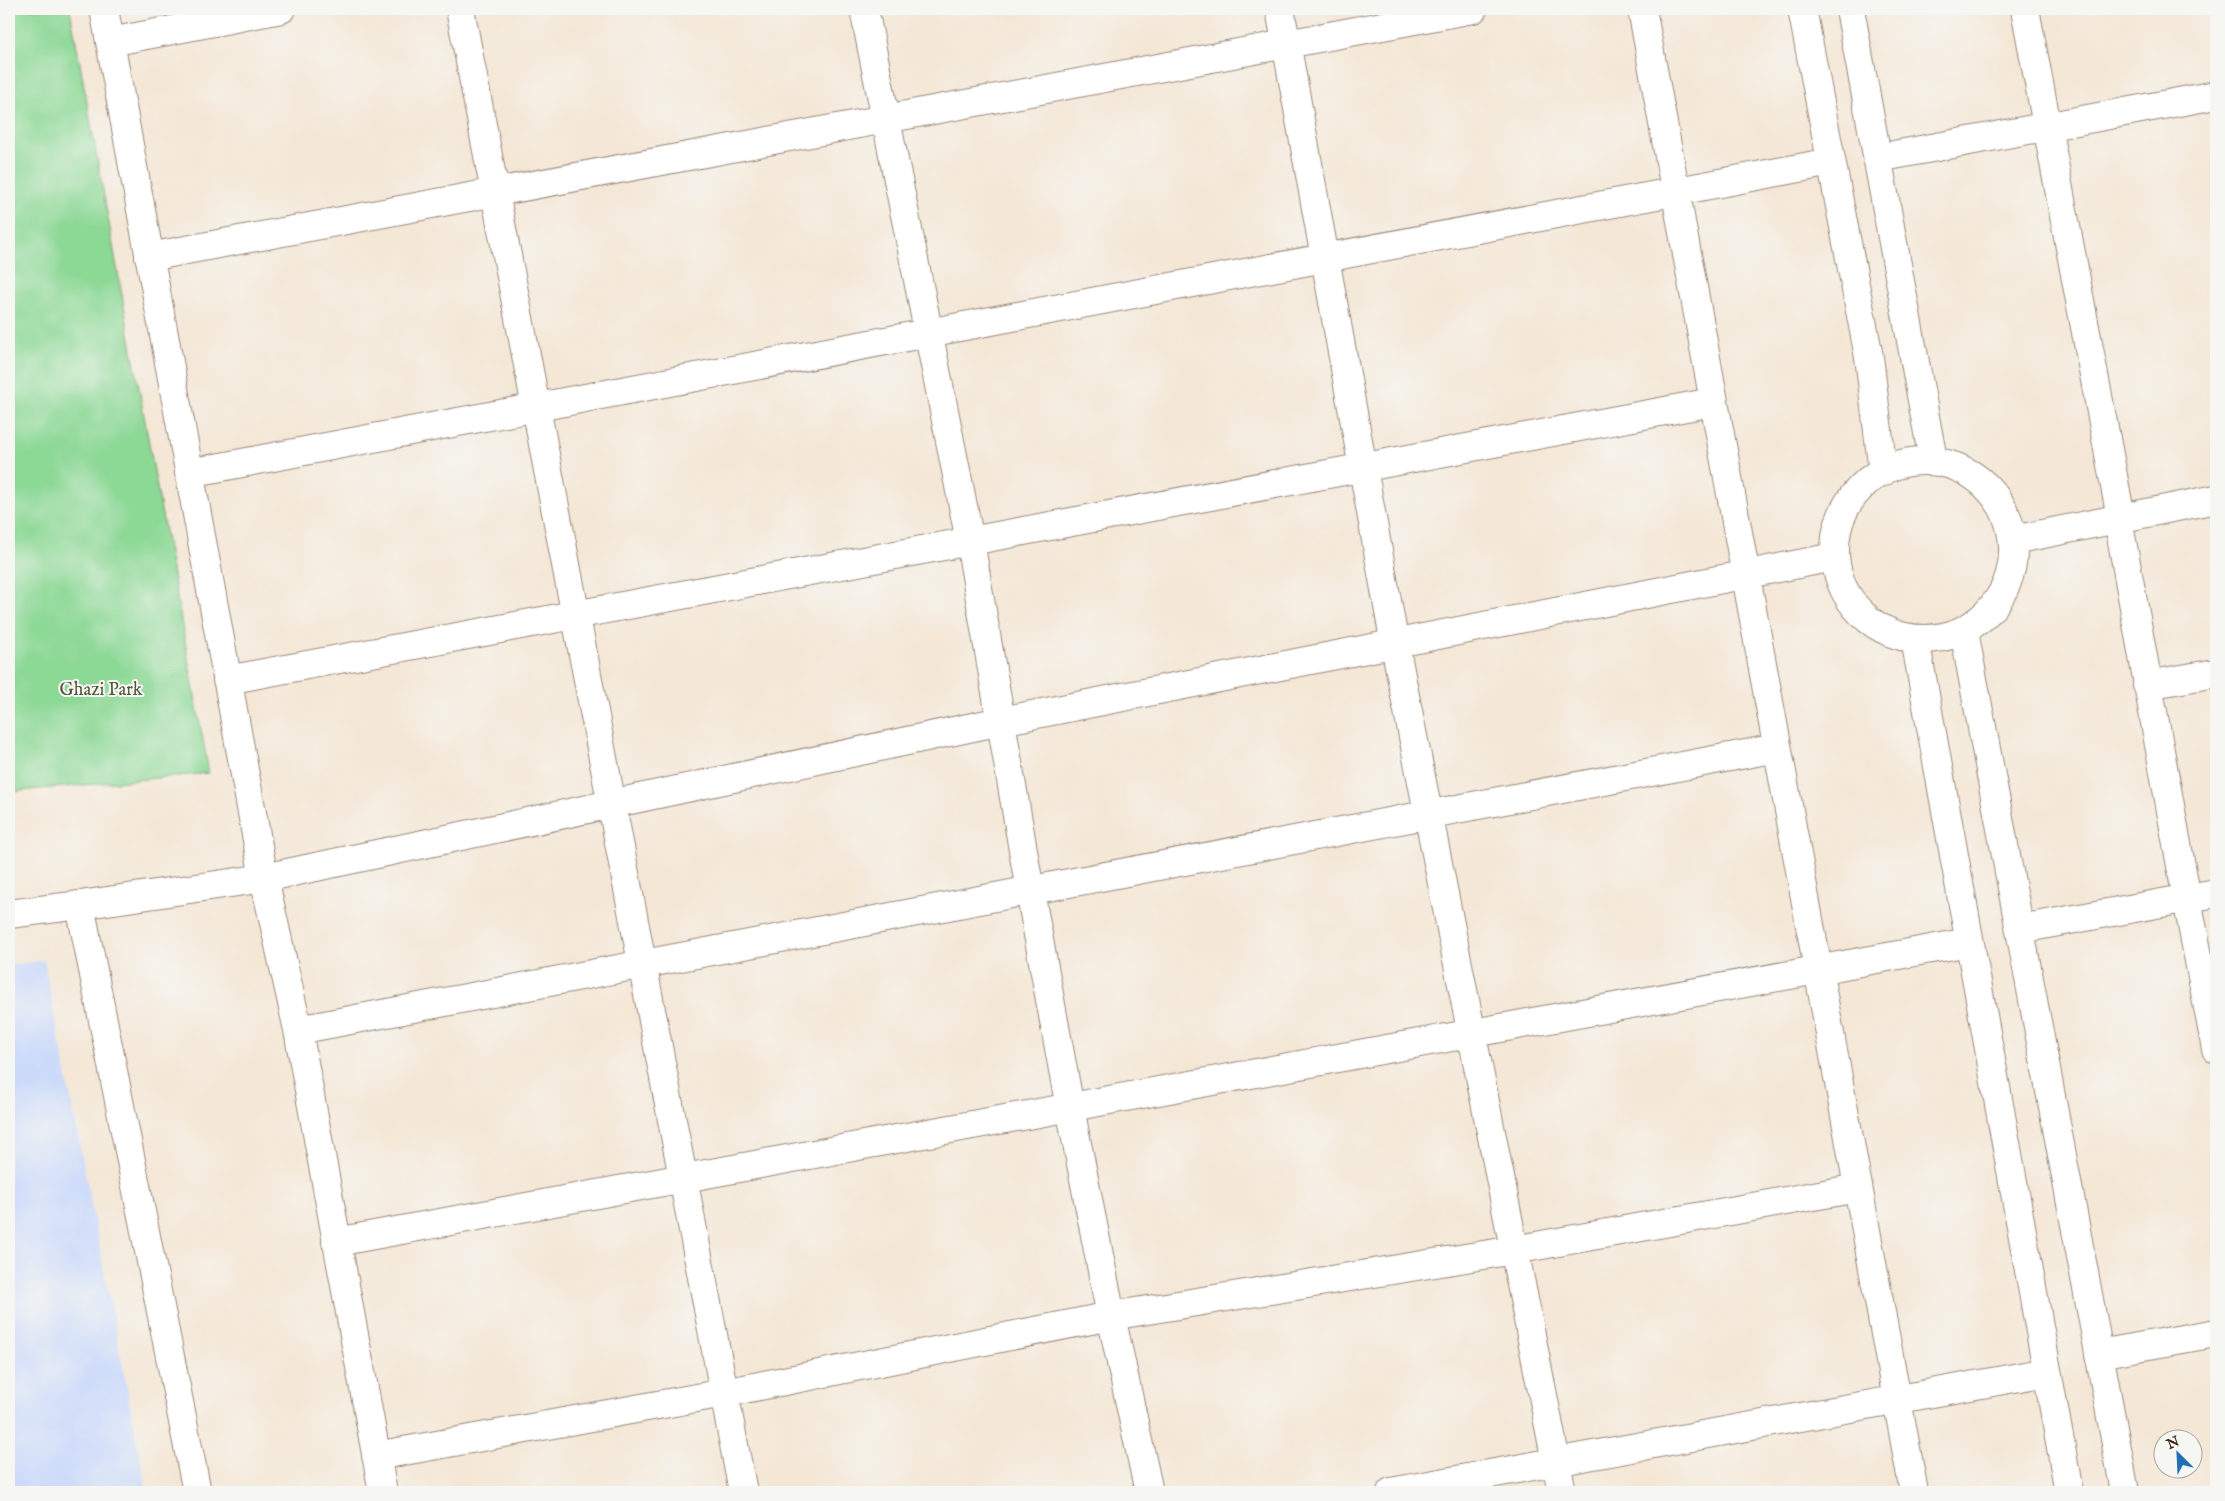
<svg xmlns="http://www.w3.org/2000/svg" width="2225" height="1501" viewBox="0 0 2225 1501" font-family="'IM FELL English',serif">
  <rect width="100%" height="100%" fill="#f6f6f2"/>
  <filter id="ink" filterUnits="userSpaceOnUse"><feTurbulence type="fractalNoise" baseFrequency=".02" numOctaves="2"/><feDisplacementMap in="SourceGraphic" scale="10" xChannelSelector="R" yChannelSelector="G"/><feConvolveMatrix kernelMatrix="1 2 1 2 8 2 1 2 1" color-interpolation-filters="sRGB"/></filter>
  <filter id="wash" filterUnits="userSpaceOnUse"><feTurbulence type="fractalNoise" baseFrequency=".0096" numOctaves="4" result="noise"/><feDisplacementMap in="SourceGraphic" scale="20" xChannelSelector="R" yChannelSelector="G"/><feGaussianBlur stdDeviation="1.12" result="paint"/><feColorMatrix in="noise" values="0 0 0 0 0 0 0 0 0 0 0 0 0 0 0 0 0 1.4 0 .05"/><feComposite in="paint" operator="in"/></filter>
  <g filter="url(#wash)">
    <rect width="100%" height="100%" fill="#f4e7d6"/>
    <path fill="#cddbfa" d="M44,960L147,1492H9V965Z"/>
    <path fill="#8cd895" stroke="#64815a" d="M9,9H70L209,773L9,792Z"/>
  </g>
  <g filter="url(#ink)">
    <g fill="none" stroke-linecap="round" stroke-linejoin="round">
      <defs>
        <path id="street" d="M104,9L264,878L298,1030L383,1492
          M460,9L743,1492
          M1280,9L1395,645L1562,1492
          M1642,9L1914,1492
          M2025,9L2121,518
          M110,42L281,9
          M1878,158L2216,95
          M149,257L1473,9
          M189,473L1831,162
          M2118,519L2187,899L2216,1049
          M227,680L1713,402
          M2147,685L2216,673
          M9,914L80,905L197,1492
          M2020,929L2216,893
          M298,1030L1777,748
          M336,1242L1969,942
          M2099,1354L2216,1333
          M376,1456L724,1393L1111,1316L1514,1250L1858,1188
          M1391,1492L2047,1372"/>
        <path id="secondary" d="M864,9L970,541L1030,891L1070,1108L1111,1316L1149,1492
          M1802,9L1869,357L1883,472
          M1850,9L1933,460
          M1835 550a89 89 0 1 1 178 0a89 89 0 1 1-178 0Z
          M2013,540L2216,499
          M1964,631L2125,1492
          M1915,639L2069,1492
          M80,905L264,878L1001,721L1834,557"/>
      </defs>
      <use href="#street" stroke="#98887a" stroke-width="30"/>
      <use href="#secondary" stroke="#98887a" stroke-width="30"/>
      <use href="#street" stroke="#fff" stroke-width="28"/>
      <use href="#secondary" stroke="#fff" stroke-width="28"/>
    </g>
  </g>
  <g text-anchor="middle" stroke-width="4" stroke-linejoin="round" paint-order="stroke">
    <g font-size="18" fill="#4f563c" stroke="#f6f6f2">
      <text x="101" y="695">Ghazi Park</text>
    </g>
  </g>
  <rect width="2225" height="1501" fill="none" stroke="#f6f6f2" stroke-width="30"/>
  <g transform="translate(2178 1454) rotate(336)"><circle r="24" fill="#f6f6f2" stroke="#aba49d"/>
  <path d="M0-4L9 19L0 12L-9 19Z" fill="#1f6fb2"/>
  <text y="-8" font-size="14" font-weight="bold" text-anchor="middle" fill="#3b2a1e">N</text>
  </g>
</svg>
